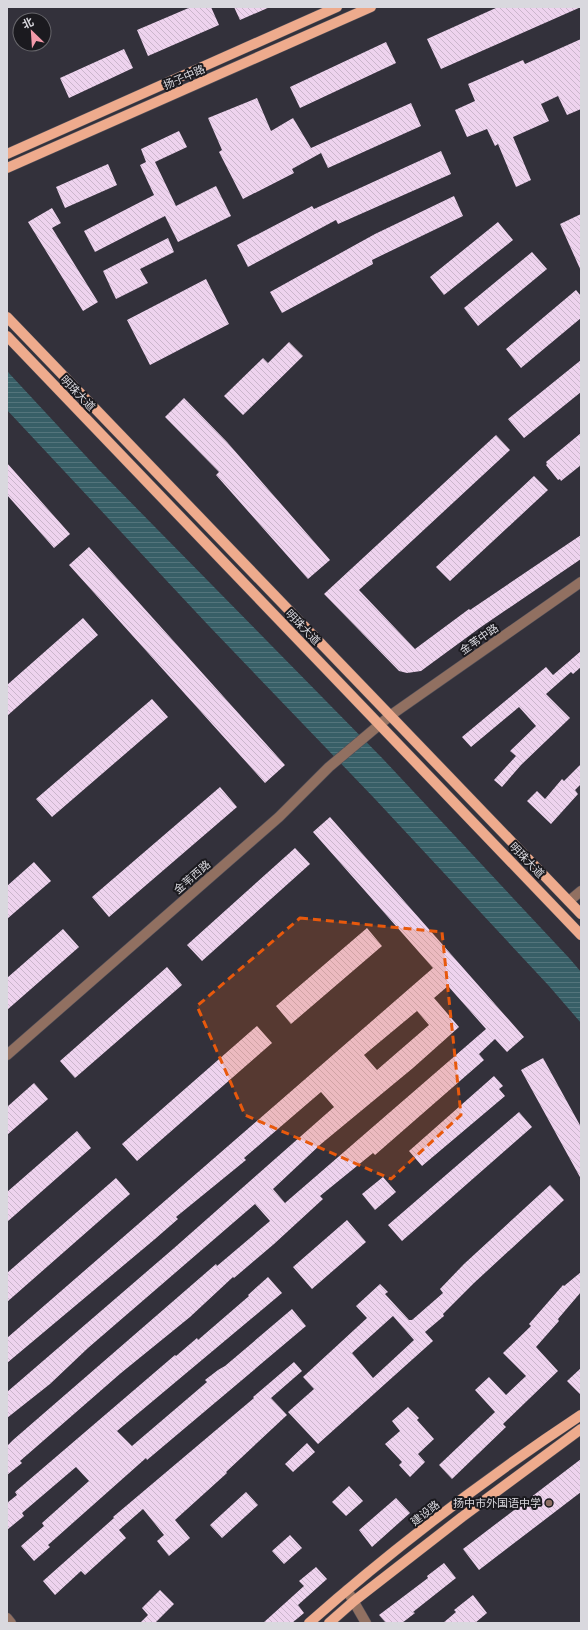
<svg xmlns="http://www.w3.org/2000/svg" width="588" height="1630" viewBox="0 0 588 1630" font-family="Arial,'Noto Sans SC',sans-serif">
  <defs>
    <pattern id="water-rules" width="6" height="5" patternUnits="userSpaceOnUse"><rect width="6" height="5" fill="#385f67"/><path d="M0 2.5h6" fill="none" stroke="#54757c"/></pattern>
    <pattern id="building-back-hatch" width="6" height="6" patternUnits="userSpaceOnUse"><rect width="6" height="6" fill="#eed3ee"/><path d="M-1 5l2 2M0 0l6 6M5-1l2 2" fill="none" stroke="#cbb6cc"/></pattern>
  </defs>
  <rect width="100%" height="100%" fill="#33313b"/>
  <path fill="url(#water-rules)" d="M7,371L97,468L383,759L570,959L581,972V1023L549,986L375,799L209,626L7,410Z"/>
  <path fill="url(#building-back-hatch)" fill-rule="evenodd" d="M191,7H211L219,25L148,56L137,30Z
    M234,7H270L240,20Z
    M498,7H581L441,69L427,39Z
    M581,39V109L567,115L558,96L541,104L549,121L513,137L531,180L516,187L498,144L495,146L487,129L467,137L455,110L475,101L468,84L523,60L525,64Z
    M386,42L396,63L300,108L290,87Z
    M124,49L133,68L69,98L60,78Z
    M257,98L271,131L293,118L311,148L411,103L421,126L328,168L321,153L292,169L294,173L243,199L219,152L222,150L208,118Z
    M179,131L187,147L155,162L176,206L216,186L231,216L178,242L165,216L95,252L84,231L154,195L140,165L146,162L141,149Z
    M441,151L451,174L338,224L336,220L248,267L237,245L312,206L314,209Z
    M108,164L117,185L65,208L56,187Z
    M454,196L463,216L372,260L373,264L282,313L270,292L375,234Z
    M52,208L61,223L52,228L98,302L83,311L28,222Z
    M581,214V271L560,224Z
    M498,222L513,240L444,295L430,277Z
    M168,238L174,252L140,269L148,283L116,299L103,271Z
    M532,252L547,269L478,326L464,308Z
    M206,279L229,324L150,365L127,320Z
    M576,290L581,296V318L521,368L506,349Z
    M289,342L303,356L243,415L224,396L263,358L268,363Z
    M581,360V392L524,438L508,419Z
    M184,398L227,442L330,560L308,579L216,475L219,472L165,417Z
    M581,433V465L561,481L560,479L558,480L546,465L547,464L546,462Z
    M496,435L510,450L359,590L415,649L469,609L470,610L581,535V559L481,627L421,671L407,673L399,671L324,594Z
    M7,463L70,534L54,548L7,495Z
    M534,476L548,490L450,581L436,567Z
    M89,547L285,765L265,783L69,565Z
    M83,618L98,635L7,716V685Z
    M581,651V667L573,674L571,672L546,694L570,718L521,765L502,787L494,780L516,756L510,751L536,726L519,707L471,747L462,737L546,667L553,675Z
    M152,699L168,717L52,817L36,799Z
    M581,764V784L575,790L578,794L551,824L527,801L537,791L545,799L562,779L564,781Z
    M220,787L237,807L109,917L92,897Z
    M330,817L524,1037L507,1052L495,1039L479,1054L484,1060L375,1155L373,1153L320,1196L323,1199L274,1244L234,1278L233,1277L190,1317L121,1373L20,1461L22,1463L7,1475V1446L13,1440L216,1264L217,1266L270,1221L255,1204L88,1348L50,1384L7,1418V1392L173,1249L334,1107L321,1092L244,1158L246,1160L176,1217L178,1219L155,1239L7,1363V1338L433,968L313,832ZM448,986L486,1029L285,1203L273,1189L321,1144L413,1068L459,1027L434,998ZM417,1011L429,1025L377,1070L364,1055Z
    M295,848L310,864L202,961L187,945Z
    M34,862L51,881L7,919V886Z
    M367,928L382,946L291,1024L276,1006Z
    M63,929L79,947L7,1010V978Z
    M167,967L182,985L75,1078L60,1061Z
    M257,1026L272,1043L137,1161L122,1144Z
    M543,1058L581,1127V1179L521,1070Z
    M494,1076L503,1086L499,1089L505,1096L422,1166L409,1151Z
    M34,1083L48,1099L7,1135V1107Z
    M519,1112L532,1127L402,1241L388,1225Z
    M77,1131L91,1148L7,1222V1192Z
    M383,1177L396,1192L375,1210L362,1194Z
    M116,1178L130,1194L7,1302V1273Z
    M550,1185L564,1200L474,1283L443,1314L444,1316L425,1332L433,1341L318,1444L288,1412L314,1389L303,1377L367,1318L356,1306L380,1284L388,1292L385,1294L409,1320H412L443,1293L440,1289L464,1264ZM393,1316L414,1340L373,1378L352,1353Z
    M347,1220L366,1242L312,1289L293,1267Z
    M581,1272V1292L558,1319L559,1321L536,1347L558,1371L503,1424L506,1427L452,1479L439,1465L495,1412L475,1390L489,1377L506,1395L526,1376L503,1353L531,1326L529,1324L563,1285L564,1286Z
    M268,1277L282,1293L117,1431L132,1446L207,1382L205,1380L218,1370L225,1366L292,1309L306,1326L147,1460L146,1458L48,1545L50,1547L34,1561L21,1546L44,1526L42,1523L89,1481L76,1467L22,1513L24,1516L7,1530V1503L17,1495L15,1492L175,1355L176,1356L197,1338L198,1340L249,1296L248,1295Z
    M294,1362L302,1371L271,1398L287,1415L226,1472L227,1473L175,1520L190,1538L169,1556L157,1541L164,1535L143,1509L119,1530L126,1538L85,1575L81,1571L55,1595L43,1581L114,1518L113,1517L254,1398L253,1397Z
    M581,1368V1395L567,1381Z
    M408,1407L419,1418L417,1420L434,1439L418,1454L425,1462L410,1477L399,1465L402,1462L385,1444L400,1431L392,1421Z
    M307,1443L315,1452L293,1472L285,1464Z
    M581,1459V1492L479,1570L463,1549Z
    M349,1486L363,1501L346,1516L332,1502Z
    M246,1492L258,1505L222,1538L210,1525Z
    M396,1498L410,1513L372,1547L359,1530Z
    M290,1535L302,1548L284,1564L272,1551Z
    M444,1563L456,1578L413,1612L415,1613L402,1623H386L379,1615L428,1578L427,1576Z
    M316,1567L327,1579L298,1605L304,1613L292,1623H263L304,1586L299,1581Z
    M160,1590L174,1604L155,1623H140L148,1615L142,1608Z
    M473,1595L487,1613L475,1623H443L456,1612L454,1610Z"/>
  <g fill="none" stroke-linecap="round" stroke-linejoin="round">
    <defs>
      <path id="minor" d="M569,901L581,891
        M7,1055L279,817L329,767L391,715L581,582
        M347,1590L366,1623
        M7,1618L11,1623"/>
      <path id="major" d="M7,154L337,7
        M7,168L371,7
        M7,317L581,914
        M7,336L581,935
        M309,1623C394,1548 486,1478 581,1415
        M329,1623L354,1601L462,1517L581,1429"/>
    </defs>
    <use href="#minor" stroke="#514f58" stroke-width="11"/>
    <use href="#major" stroke="#514f58" stroke-width="11"/>
    <use href="#minor" stroke="#917061" stroke-width="10"/>
    <use href="#major" stroke="#eeab8d" stroke-width="10"/>
  </g>
  <path fill="#e8590c" fill-opacity="0.2" stroke="#e8590c" stroke-width="3" stroke-dasharray="8 5" stroke-linejoin="round" d="M300,918L442,932L461,1115L391,1179L245,1115L197,1006Z"/>
  <circle fill="#8d6e63" stroke="#1b1a1f" stroke-width="1.5" cx="549" cy="1503" r="4"/>
  <g text-anchor="middle" stroke-width="4" stroke-linejoin="round" paint-order="stroke">
    <g font-size="11" fill="#d9d8de" stroke="#1b1a1f">
      <text transform="translate(184 77) rotate(-24)" y="4">扬子中路</text>
      <text transform="translate(78 393) rotate(46)" y="4">明珠大道</text>
      <text transform="translate(303 627) rotate(46)" y="4">明珠大道</text>
      <text transform="translate(479 639) rotate(-35)" y="4">金苇中路</text>
      <text transform="translate(527 860) rotate(46)" y="4">明珠大道</text>
      <text transform="translate(192 877) rotate(-41)" y="4">金苇西路</text>
      <text transform="translate(425 1513) rotate(-38)" y="4">建设路</text>
    </g>
    <g font-size="11" fill="#d9d8de" stroke="#1b1a1f" text-anchor="end">
      <text x="541" y="1507">扬中市外国语中学</text>
    </g>
  </g>
  <rect width="588" height="1630" fill="none" stroke="#d9d8de" stroke-width="16"/>
  <g transform="translate(32 32) rotate(335)"><circle r="19" fill="#1b1a1f" stroke="#67666b"/>
  <path d="M0-3L7 15L0 10L-7 15Z" fill="#f39aaa"/>
  <text y="-6" font-size="11" font-weight="bold" text-anchor="middle" fill="#d9d8de">北</text>
  </g>
</svg>
